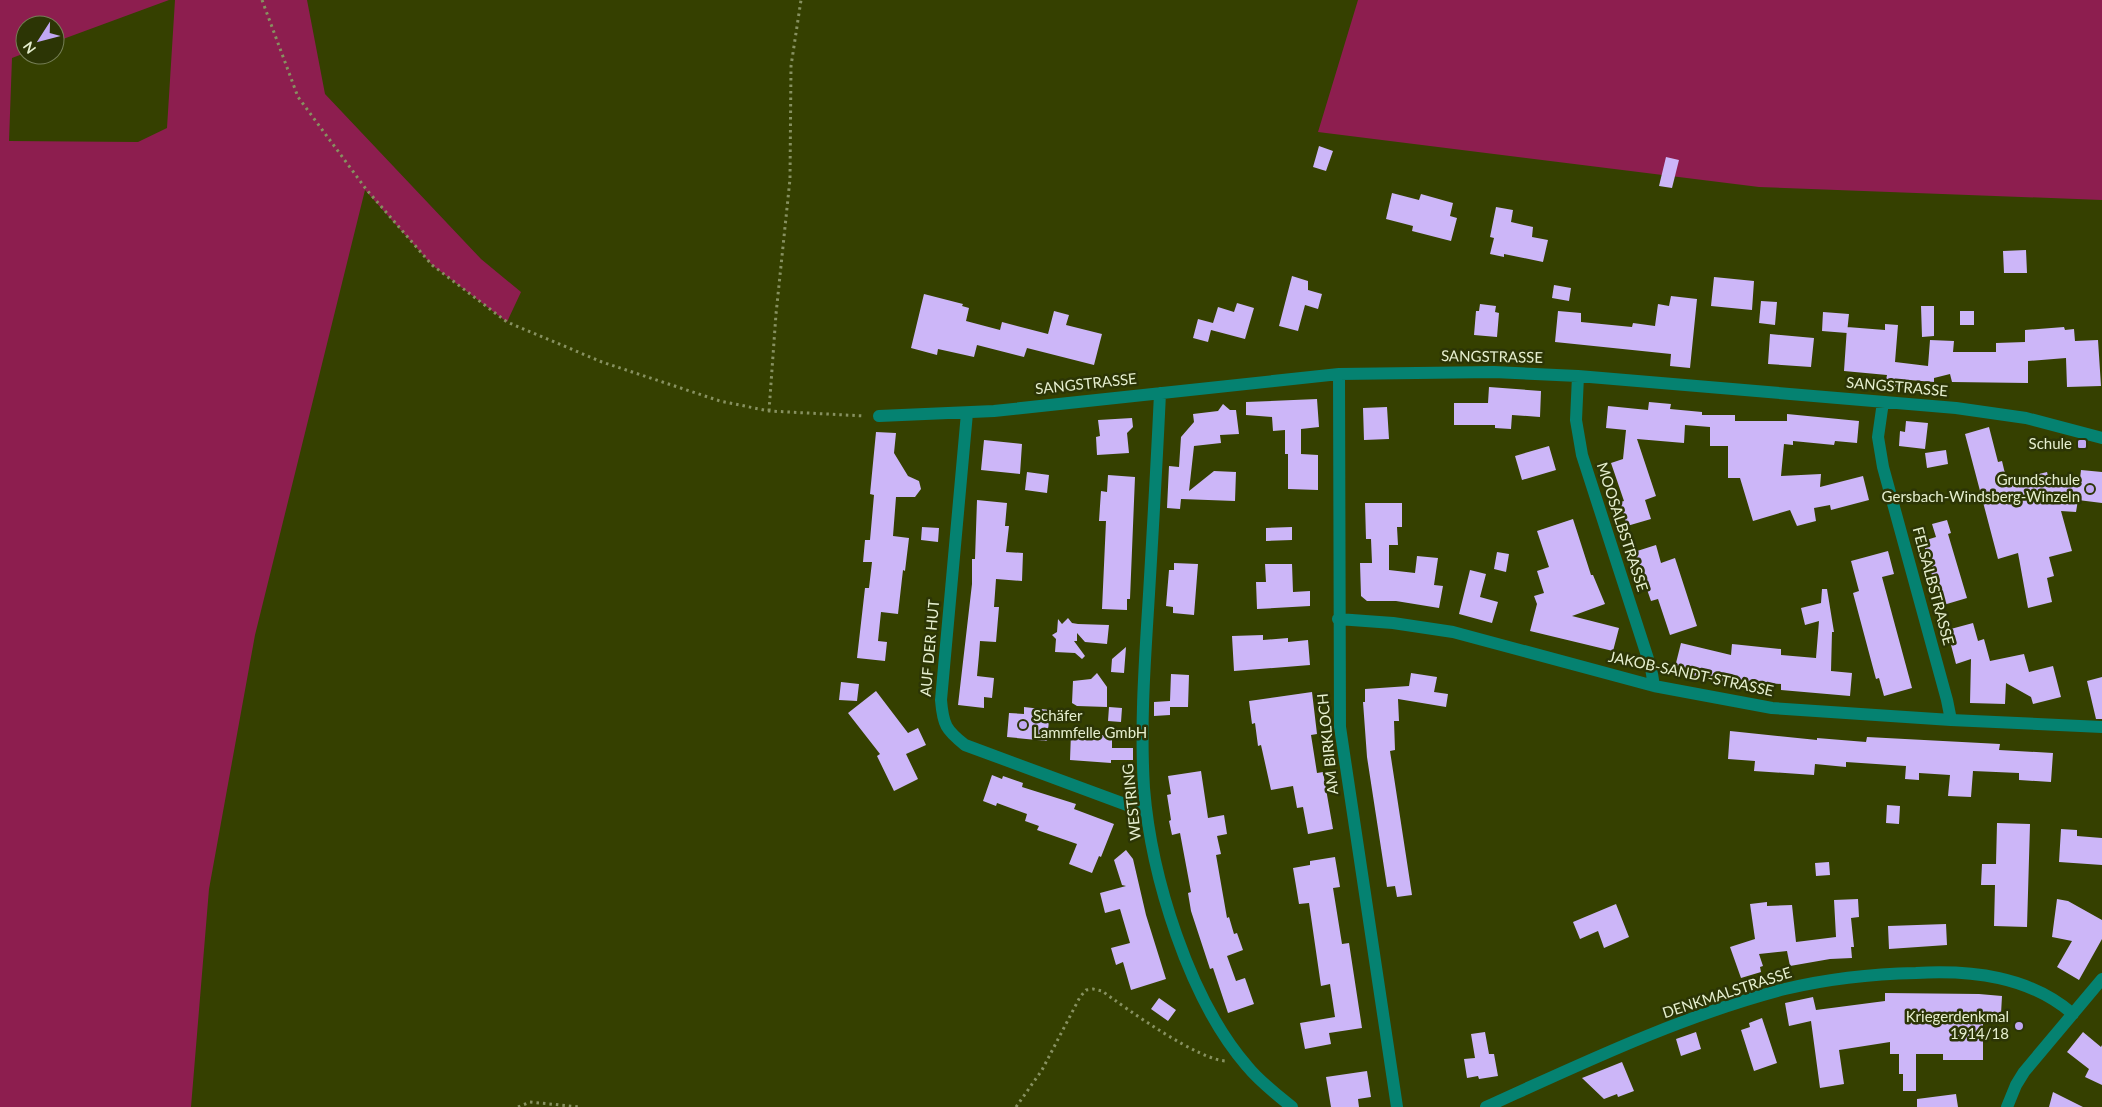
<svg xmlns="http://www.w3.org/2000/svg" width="2102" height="1107" viewBox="0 0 2102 1107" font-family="Lato,sans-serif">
  <rect width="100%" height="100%" fill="#354000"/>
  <path fill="#8d1e4f" d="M0,0H169L55,42V25H25V53L12,58L9,141L138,142L167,128L175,0H307L325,94L481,259L521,292L507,322L432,265L365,190L255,635L209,889L191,1107H0Z
    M1358,0H2102V200L1759,187L1318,132Z"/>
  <path fill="#ccb6f8" d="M1319,146L1333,151L1326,171L1313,167Z
    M1666,157L1679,160L1672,188L1659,186Z
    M1392,193L1419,200L1421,194L1453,203L1450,216L1457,218L1451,241L1412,231L1413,226L1386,219Z
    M1496,207L1513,210L1511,222L1533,227L1532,237L1548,240L1543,262L1504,254V257L1490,254L1494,238L1490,237Z
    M2026,250L2027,273H2004L2003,251Z
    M1292,276L1308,281V290L1322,294L1318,309L1305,305L1298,331L1279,326Z
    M1714,277L1754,281L1752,310L1711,306Z
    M1554,285L1571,288L1569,301L1552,298Z
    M924,294L963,304L962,306L969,308L966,321L1000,330L1002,322L1048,334L1054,311L1069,315L1066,325L1102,334L1094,365L1027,348L1024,357L977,345L974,357L938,349L937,355L911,348Z
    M1671,296L1697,299L1690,368L1670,366L1671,354L1555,342L1558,311L1581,313V322L1632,327L1633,323L1655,326L1658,304L1669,306Z
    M1761,301L1777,302L1775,325L1759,323Z
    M1237,303L1254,308L1245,339L1211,330L1208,342L1193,338L1198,319L1213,323L1218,307L1234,312Z
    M1480,304L1496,306L1495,312L1499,313L1497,337L1474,335L1476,311H1479Z
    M1921,306H1934V336L1922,337Z
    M1960,311H1974V325H1960Z
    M1823,312L1849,314L1847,333L1822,331Z
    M1885,324L1898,325L1895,362L1928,366L1930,340L1954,341L1953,352H1996V343L2025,342V330L2064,327L2065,330L2074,329L2075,341L2098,340L2101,386L2067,387L2066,358L2028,361V383L1952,382L1950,374L1934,378V382L1909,380L1908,388L1885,386L1887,375L1844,371L1847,327L1885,330Z
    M1770,334L1814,338L1811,367L1768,364Z
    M1489,387L1541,391L1540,417L1512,415L1511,429L1495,428V425H1454V403H1488Z
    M1317,399L1319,427L1301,429V454L1318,455V490L1288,489V454H1285V430L1273,431L1272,417L1246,415V402Z
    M1649,402L1671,404L1670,409L1702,412V415H1735V421H1787V414L1859,421L1857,443L1835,441L1834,445L1793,441V445L1784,444L1781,476L1821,474L1820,487L1863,476L1869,500L1831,510L1830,505L1814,508L1816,521L1797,526L1790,510L1753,521L1740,478H1728V446H1710V427L1685,425L1684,443L1637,439L1656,496L1645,500L1651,519L1627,526L1620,502L1624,501L1611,463L1623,459L1626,430L1606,428L1608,406L1648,410Z
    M1223,404L1230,410H1236L1239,434L1220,435L1221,443L1194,446L1189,491L1214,471L1236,472L1235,501L1181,499L1180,509L1167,508L1169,466L1179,467L1181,437L1194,422L1193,414L1218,411Z
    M1387,407L1389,439L1364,440L1363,408Z
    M1132,418L1133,427L1127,433L1129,453L1097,455L1096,437L1100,436L1098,420Z
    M1906,421L1928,423L1925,449L1899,446L1900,431L1905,432Z
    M1989,427L1998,462L2002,461L2007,482L2047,472L2048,476L2080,479L2081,470L2102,472V503L2078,500L2076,512L2061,511L2072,551L2049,557L2054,576L2047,578L2052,602L2028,608L2018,553L1998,559L1965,434Z
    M876,432L896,433L894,453L908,476L919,481L921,489L915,497H896L893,536L909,538L905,571L903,570L898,614L881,612L878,641L887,642L885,661L857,658L865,588H869L872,562H863L865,540H870L874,495L870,494Z
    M984,440L1022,444L1020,474L981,470Z
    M1549,446L1556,470L1522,480L1515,456Z
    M1946,450L1948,464L1927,468L1925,453Z
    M1027,472L1049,475L1047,493L1025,490Z
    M1108,475L1135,477L1130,599H1127V610L1102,609L1106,521H1099L1101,491L1107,492Z
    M977,500L1007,503L1005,526H1009L1006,552L1023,553L1022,581L996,579L994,607H999L996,642L980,641L979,655L977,676L994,678L992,698L984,697V708L958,705L972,584V559H975Z
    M1365,503H1402V527H1397L1398,545H1389V570L1415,573L1417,556L1438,558L1434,585L1443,586L1439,608L1396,601H1367L1361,596L1360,563H1372L1371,539H1366Z
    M1573,519L1591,575H1593L1605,604L1572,616L1619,628L1613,651L1530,631L1537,604L1534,596L1544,593L1537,571L1549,567L1537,531Z
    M1947,520L1951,533L1948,534L1967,598L1940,606L1923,541L1936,537L1932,524Z
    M922,527L939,528L938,542L921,540Z
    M1292,527V540L1266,541V528Z
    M1656,545L1661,563L1675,558L1697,626L1670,635L1658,599L1651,601L1634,552Z
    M1888,551L1894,574L1882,577L1912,688L1884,696L1879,678L1876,679L1853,593L1859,591L1851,561Z
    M1497,552L1509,554L1506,572L1494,569Z
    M1174,563L1198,564L1194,615L1173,613V607L1166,606L1169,570H1174Z
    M1265,564H1292L1293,592L1310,591V606L1257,609L1256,582H1266Z
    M1470,570L1486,574L1480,597L1498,602L1492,623L1459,614Z
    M1822,589H1827L1834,632H1832L1831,671L1852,673L1850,696L1781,690V684L1728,680L1727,683L1674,671L1681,643L1731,655L1732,644L1781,649V655L1816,658L1819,621L1805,625L1801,608L1821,603Z
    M1068,618L1072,623L1078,624L1109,625L1107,644L1085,642L1077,633V641H1074L1085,656L1082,659L1075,653L1055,652L1056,639L1052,635L1057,632L1058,619L1062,624Z
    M1973,623L1978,641L1984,639L1990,661L2024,654L2029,672L2053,666L2061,697L2033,704L2031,697L2006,683L2005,704L1970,703L1971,659L1956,664L1947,630Z
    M1263,635V640L1288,638V642L1308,640L1310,665L1234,671L1232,636Z
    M1126,647L1124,673L1111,672L1112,659Z
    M1097,673L1107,687V707L1077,706L1072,703L1073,681L1091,679Z
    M1411,673L1437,677L1434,692L1448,694L1446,707L1398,699L1399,721H1394L1395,750L1390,751L1412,895L1397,897L1395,886L1387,887L1367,757L1363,702H1365V689L1409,686Z
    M1171,674L1189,675L1188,707H1170V715L1154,716V702L1170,701Z
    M2102,677V719H2096L2087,681Z
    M841,682L859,684L857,701L839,700Z
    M876,691L908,733L918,728L926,745L906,754L918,779L894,791L877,756L880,754L848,713Z
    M1312,692L1317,734L1311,735L1317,773L1323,772L1333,829L1308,834L1303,807L1297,808L1293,786L1271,790L1261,745L1258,746L1255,723L1252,724L1249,701Z
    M1024,707L1050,710L1047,741L1007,737L1009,713L1024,714Z
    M1109,707L1122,708L1121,722L1108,721Z
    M1730,731L1817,740V738L1866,742L1867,737L2000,744L1999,750L2053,753L2051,782L2019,780V773L1973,771L1971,797L1948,796L1950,775L1919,773V780L1905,779L1906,766L1846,762V767L1815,764L1814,775L1754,771L1755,761L1728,759Z
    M1071,733L1112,736V748H1133V760H1111V763L1070,760Z
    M1201,771L1208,818L1224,815L1227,834L1217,836L1221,854L1216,855L1227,918L1229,917L1234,934L1237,933L1243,950L1227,956L1236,981L1245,978L1254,1004L1228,1013L1213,968L1210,969L1191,911L1188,893L1191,892L1180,833L1172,835L1169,821L1171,820L1167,795L1171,794L1168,776Z
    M992,775L1002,779L1003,776L1023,783L1022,787L1076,804L1074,809L1114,824L1101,857L1099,856L1092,873L1069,864L1077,844L1037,830L1039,826L1025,821L1027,814L997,803L996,806L983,801Z
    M1887,805L1900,806L1899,824L1886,823Z
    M1997,823L2030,824L2027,927L1994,926L1995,885H1981L1982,864H1996Z
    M2061,829L2077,830V836L2102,838V865L2059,862Z
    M1126,850L1133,859L1146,915L1166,979L1131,990L1123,962L1116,965L1111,948L1130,943L1120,909L1105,913L1100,893L1126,886L1122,885L1114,860Z
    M1335,857L1340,887L1333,888L1342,944L1349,943L1362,1028L1329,1033L1331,1044L1305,1049L1300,1023L1335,1017L1330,984L1321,986L1309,903L1299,904L1293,868L1310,865V861Z
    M1829,862L1830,875L1816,876L1815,863Z
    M1858,899L1859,917L1851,918L1854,947H1851L1852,958L1830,959L1790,966L1787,951L1759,954L1763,966L1760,967L1761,972L1741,978L1730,947L1755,939L1750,904L1767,902V906L1792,905L1796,942L1836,937L1834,900Z
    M2057,899L2068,901L2102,920V939L2079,980L2057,967L2072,941L2052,937Z
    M1616,904L1629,937L1604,948L1598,931L1580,939L1573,922Z
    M1946,924L1947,945L1889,949L1888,926Z
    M1885,993L1979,994L2002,996L2001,1014L1983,1013V1060H1943V1054H1916V1091H1903V1074H1899V1054H1890V1042L1839,1050L1844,1084L1820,1088L1811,1021L1789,1026L1785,1003L1813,997L1816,1010L1885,1001Z
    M1159,998L1176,1010L1168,1021L1151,1009Z
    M1762,1018L1777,1063L1754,1071L1741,1030L1750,1027L1749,1023Z
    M1485,1032L1489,1054H1494L1498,1076L1479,1079L1478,1076L1467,1078L1464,1059L1475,1058L1471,1034Z
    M1696,1032L1701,1049L1681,1056L1676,1039Z
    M2083,1032L2101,1047L2102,1045V1085L2085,1077L2089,1069L2067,1052Z
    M1622,1062L1634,1091L1618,1097L1617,1094L1604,1099L1582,1078Z
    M1367,1071L1371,1097L1358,1099L1359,1107H1331L1326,1077Z
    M2053,1092L2083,1107H2049Z
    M1956,1094L1958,1107H1917V1099Z"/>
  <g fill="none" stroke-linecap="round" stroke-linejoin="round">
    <path stroke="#879160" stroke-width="3" stroke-dasharray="2.5 4" stroke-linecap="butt" d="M262,0L298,97L366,189L432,265L507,322L602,362L720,401L769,411L865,416
      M769,411L776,314L790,179L791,66L801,0
      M518,1107L530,1102L580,1107
      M1016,1107L1042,1070L1080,997L1086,990L1093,989L1102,991C1127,1009 1199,1061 1227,1061"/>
    <path stroke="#058271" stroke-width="12" d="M1339,374L1340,727L1397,1107
      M1578,376L1576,420L1582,455L1651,668L1654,686
      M1160,393C1157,460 1153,527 1149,594C1145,659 1140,723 1144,788C1151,876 1189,999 1247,1066C1260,1082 1276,1094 1292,1107
      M1883,402L1878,437L1883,467L1947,700L1951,720
      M967,413L941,700C943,725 946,730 965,745L1146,812
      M879,416L994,411L1339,374L1494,372L1578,376L1956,408L2026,418L2102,438
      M1338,619L1393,623L1453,632L1654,686L1772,708L1951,720L2102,727
      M1486,1107C1583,1063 1681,1016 1785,989C1827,979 1872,974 1916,973C1972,970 2029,976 2073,1014
      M2007,1107L2016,1085L2024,1072L2102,979"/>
  </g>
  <g fill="#c1a8f3" stroke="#2c3505" stroke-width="2">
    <rect x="2077" y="439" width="10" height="10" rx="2.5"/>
    <circle cx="2090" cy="489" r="5"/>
    <circle cx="1023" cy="725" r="5"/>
    <circle cx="2019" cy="1026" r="5"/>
  </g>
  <g text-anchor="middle" stroke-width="5" stroke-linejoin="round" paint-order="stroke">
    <g font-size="15" fill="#e6efcf" stroke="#2c3505">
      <text transform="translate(1492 357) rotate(1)" y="5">SANGSTRASSE</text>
      <text transform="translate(1086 384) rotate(-6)" y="5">SANGSTRASSE</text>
      <text transform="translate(1897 387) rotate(5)" y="5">SANGSTRASSE</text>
      <text transform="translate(1622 527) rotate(72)" y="5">MOOSALBSTRASSE</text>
      <text transform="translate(1933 586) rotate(75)" y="5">FELSALBSTRASSE</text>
      <text transform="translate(930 648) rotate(-85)" y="5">AUF DER HUT</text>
      <text transform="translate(1691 674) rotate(12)" y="5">JAKOB-SANDT-STRASSE</text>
      <text transform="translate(1328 744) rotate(-96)" y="5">AM BIRKLOCH</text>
      <text transform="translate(1132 802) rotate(-96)" y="5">WESTRING</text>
      <text transform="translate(1727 993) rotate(-18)" y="5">DENKMALSTRASSE</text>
    </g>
    <g font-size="15" fill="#e6efcf" stroke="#2c3505" text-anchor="end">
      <text x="2072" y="449">Schule</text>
      <text x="2080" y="485">Grundschule<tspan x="2080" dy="17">Gersbach-Windsberg-Winzeln</tspan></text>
      <text x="1033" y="721" text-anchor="start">Schäfer<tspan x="1033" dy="17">Lammfelle GmbH</tspan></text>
      <text x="2009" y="1022">Kriegerdenkmal<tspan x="2009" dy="17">1914/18</tspan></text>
    </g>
  </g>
  <g transform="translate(40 40) rotate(234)"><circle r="24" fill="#2c3505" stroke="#767f56"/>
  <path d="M0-4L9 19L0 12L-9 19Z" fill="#c1a8f3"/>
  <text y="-8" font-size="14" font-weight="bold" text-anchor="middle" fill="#e6efcf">N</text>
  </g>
</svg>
